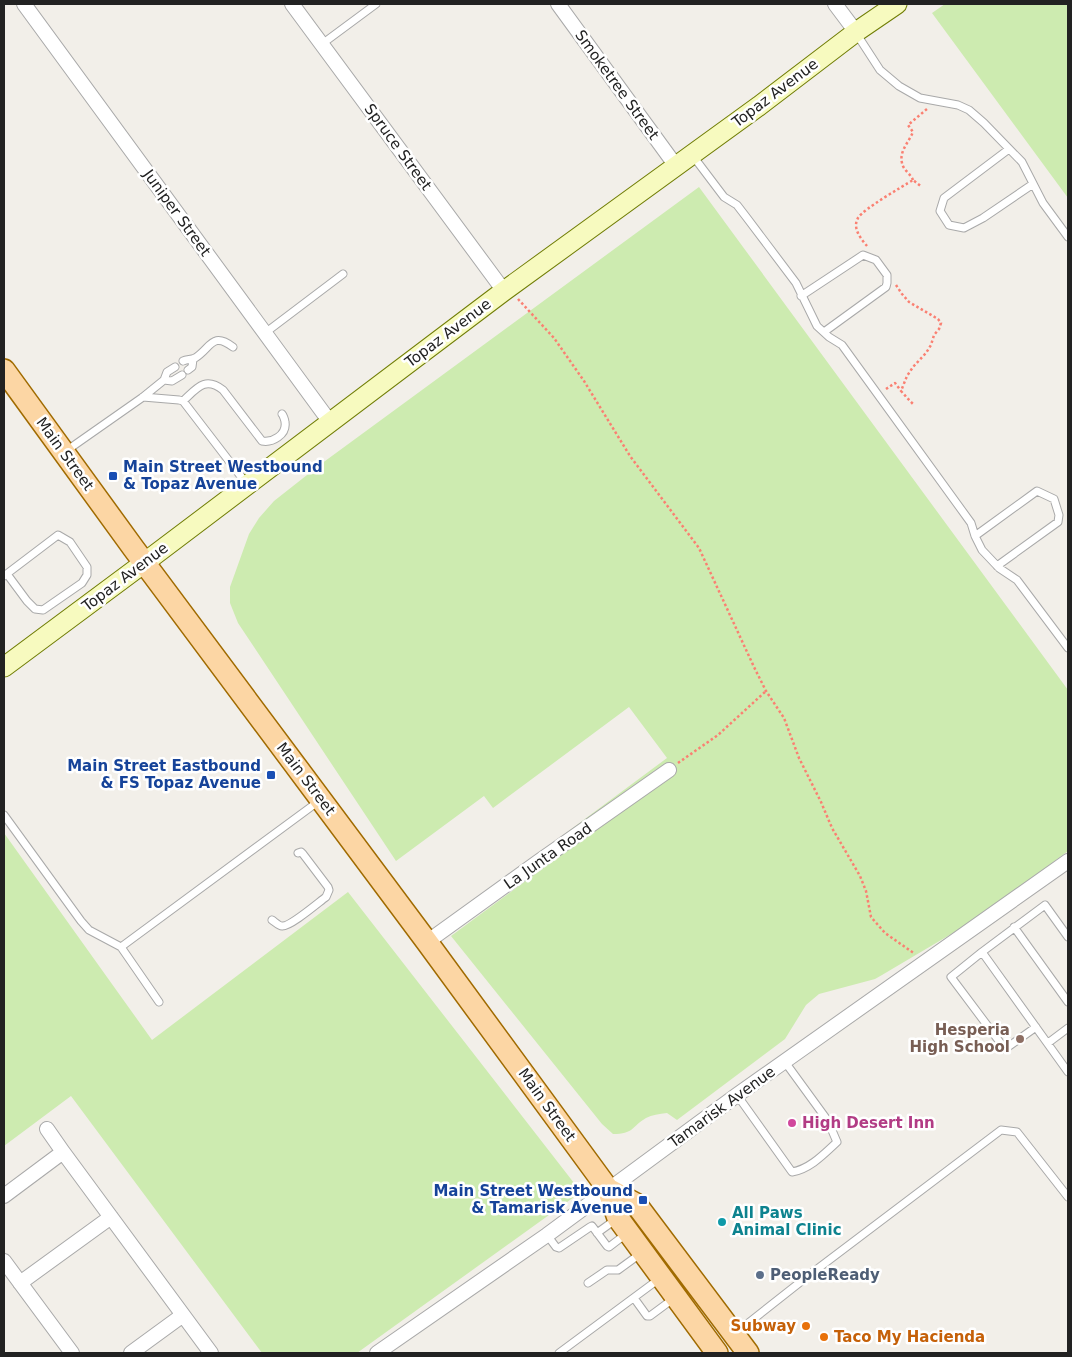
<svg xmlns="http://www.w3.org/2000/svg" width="1072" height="1357" viewBox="0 0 1072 1357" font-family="'DejaVu Sans',sans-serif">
  <rect width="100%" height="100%" fill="#f2efe9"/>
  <path fill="#cdebb0" d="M945,4H1068V198L932,13Z
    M699,187L1068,690V851L980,917L882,975L875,979L819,994L806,1005L785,1039L677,1120L667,1113C659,1114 652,1115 646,1118C631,1127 634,1134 613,1134L602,1124L451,936L539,871L531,859L667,758L629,707L493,808L484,796L396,861L238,623L230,603V587L249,534L259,518L274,501L321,464Z
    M4,833L152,1040L348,892L581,1192L357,1353H262L71,1096L4,1146Z"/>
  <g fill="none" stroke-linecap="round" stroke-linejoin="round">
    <defs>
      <path id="lane" d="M856,33L880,70L899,86L920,98L958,105L969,110L984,123L1022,162L1043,203L1068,237
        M322,44L376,4
        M1009,149L944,198L940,211L949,225L964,228L983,218L1033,184
        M693,156L724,197L737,205L747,218L796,283L817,326L829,337L842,345L971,523L975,536L982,550L999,568L1017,580L1068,648
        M801,296L863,255L876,260L887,275V283L886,287L824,332
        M265,333L343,274
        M183,361C187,359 191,360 195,358C211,348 212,331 233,347
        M188,370L192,367L193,359
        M164,380L172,381L182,375
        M143,397L179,400L183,401L246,483
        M183,401C197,388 205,376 223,390L262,441C272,443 287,435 285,422C285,420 283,415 282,414
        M66,451L143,397L164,380L167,372L175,367
        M975,536L1037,491L1054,499L1059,515L1058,522L997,566
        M4,576L58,535L70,542L87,567V575L82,583L43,610L35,609L27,601L7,574
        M4,815L81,921L89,930L121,947L159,1002
        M272,920C275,922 279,926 282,926C290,927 319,902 326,897L329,890L328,887L303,854L301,852L298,853
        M1014,927L1068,1002
        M1068,937L1045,905L982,952L1068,1072
        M121,947L319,801
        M982,952L951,977L1005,1049L1036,1027
        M1048,1043L1068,1028
        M737,1095L792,1172C810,1169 824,1154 837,1142L828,1121L785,1062
        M597,1233L615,1220
        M547,1235L556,1247L559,1248L590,1227L592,1226L607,1246L609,1247L626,1234
        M588,1283L607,1270H618L640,1254
        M634,1298L647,1316H650L673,1299
        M737,1332L808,1276L1001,1130L1017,1132L1068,1197
        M559,1353L659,1279"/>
      <path id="street" d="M24,4L330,422
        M292,4L504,291
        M558,4L676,166
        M835,4L856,32
        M427,942L538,862L669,770
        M47,1129L63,1152
        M4,1196L63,1152L211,1353
        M4,1261L72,1353
        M20,1283L111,1217
        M131,1353L183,1315
        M377,1353L547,1235L737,1095L1068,861"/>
      <path id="secondary" d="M4,667L144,563L504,291L759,106L856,32L897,4"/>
      <path id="primary" d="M4,370L134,549L427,942L608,1189L618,1218L717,1353
        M608,1189L636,1204L748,1353"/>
    </defs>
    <use href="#lane" stroke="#a9a9a9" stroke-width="9"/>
    <use href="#street" stroke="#a9a9a9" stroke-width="16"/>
    <use href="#secondary" stroke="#707d05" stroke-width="21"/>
    <use href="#primary" stroke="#a06b00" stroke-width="24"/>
    <path stroke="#fa8072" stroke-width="2.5" stroke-dasharray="2.5 2.5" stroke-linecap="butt" d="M913,180C911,174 903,170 902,163C899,151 909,142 913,132L908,125L927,109
      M867,246C861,239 852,228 858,218C863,209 902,187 913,180L922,187
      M896,285L902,294L909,302L938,319L941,323L939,329L934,335L931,345L926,353L913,367L907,376L901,391L910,401L913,404
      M518,299L554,338L584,381L630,456L699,548L754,667L766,691L784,718L799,758L821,802L832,828L860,876L866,891L871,917L885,933L915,954
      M886,389L895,383L901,391
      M678,763L718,735L766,691"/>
    <use href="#lane" stroke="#fff" stroke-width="7"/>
    <use href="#street" stroke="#fff" stroke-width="14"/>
    <use href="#secondary" stroke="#f7fabf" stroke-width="19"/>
    <use href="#primary" stroke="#fcd6a4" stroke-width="21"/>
  </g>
  <g fill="#1a4fb4" stroke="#fff" stroke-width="2">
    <rect x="108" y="471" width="10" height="10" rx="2.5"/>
    <rect x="266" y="770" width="10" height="10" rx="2.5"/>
    <rect x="638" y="1195" width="10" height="10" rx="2.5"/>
  </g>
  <circle fill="#8d6e63" stroke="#fff" stroke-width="2" cx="1020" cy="1039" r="5"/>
  <circle fill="#d1479c" stroke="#fff" stroke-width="2" cx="792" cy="1123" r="5"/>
  <circle fill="#0f9aa8" stroke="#fff" stroke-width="2" cx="722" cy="1222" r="5"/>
  <circle fill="#5c6f8a" stroke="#fff" stroke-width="2" cx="760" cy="1275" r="5"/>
  <g fill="#e8710a" stroke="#fff" stroke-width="2">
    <circle cx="806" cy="1326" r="5"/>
    <circle cx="824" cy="1337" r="5"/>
  </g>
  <g text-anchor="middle" stroke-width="5" stroke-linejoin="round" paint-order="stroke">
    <g font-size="15" fill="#222" stroke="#fff">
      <text transform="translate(617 85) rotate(54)" y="5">Smoketree Street</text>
      <text transform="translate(775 93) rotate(-37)" y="5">Topaz Avenue</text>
      <text transform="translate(398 147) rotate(54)" y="5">Spruce Street</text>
      <text transform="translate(177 213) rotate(54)" y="5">Juniper Street</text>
      <text transform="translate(448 333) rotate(-37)" y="5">Topaz Avenue</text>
      <text transform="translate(65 454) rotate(54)" y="5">Main Street</text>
      <text transform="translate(125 577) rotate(-37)" y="5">Topaz Avenue</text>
      <text transform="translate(306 779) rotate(53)" y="5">Main Street</text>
      <text transform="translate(548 856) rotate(-35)" y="5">La Junta Road</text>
      <text transform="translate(547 1105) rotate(54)" y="5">Main Street</text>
      <text transform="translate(722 1107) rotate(-36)" y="5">Tamarisk Avenue</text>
    </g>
    <g font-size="15" font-weight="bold" fill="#164399" stroke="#fff" text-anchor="end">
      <text x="123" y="472" text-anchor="start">Main Street Westbound<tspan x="123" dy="17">&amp; Topaz Avenue</tspan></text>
      <text x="261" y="771">Main Street Eastbound<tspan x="261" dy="17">&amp; FS Topaz Avenue</tspan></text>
      <text x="633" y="1196">Main Street Westbound<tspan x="633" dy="17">&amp; Tamarisk Avenue</tspan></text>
    </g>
    <g font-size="15" font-weight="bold" fill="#785e54" stroke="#fff" text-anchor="end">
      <text x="1010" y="1035">Hesperia<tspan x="1010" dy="17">High School</tspan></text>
    </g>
    <g font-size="15" font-weight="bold" fill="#b23c85" stroke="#fff" text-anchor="start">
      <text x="802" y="1128">High Desert Inn</text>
    </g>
    <g font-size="15" font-weight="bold" fill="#0d838f" stroke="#fff" text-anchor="start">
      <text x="732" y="1218">All Paws<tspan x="732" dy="17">Animal Clinic</tspan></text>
    </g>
    <g font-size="15" font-weight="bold" fill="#4e5e75" stroke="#fff" text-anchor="start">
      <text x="770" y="1280">PeopleReady</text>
    </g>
    <g font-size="15" font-weight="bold" fill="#c56008" stroke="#fff" text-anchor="end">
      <text x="796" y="1331">Subway</text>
      <text x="834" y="1342" text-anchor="start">Taco My Hacienda</text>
    </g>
  </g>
  <rect width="1072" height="1357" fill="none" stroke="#222222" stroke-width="10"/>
</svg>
